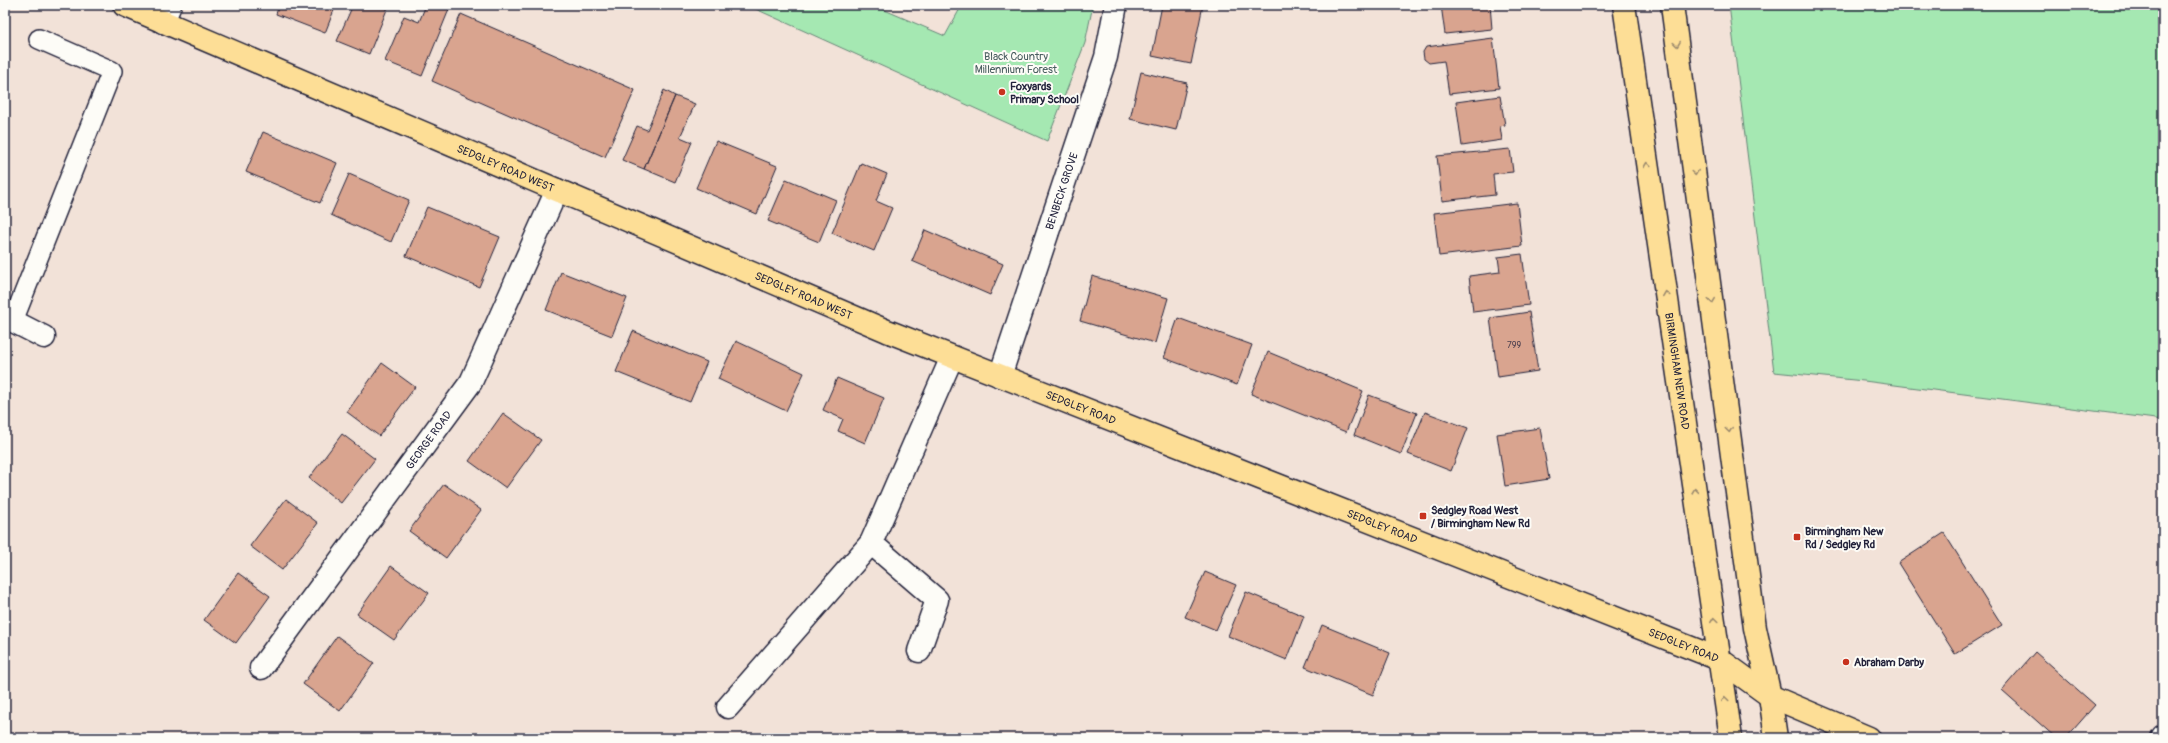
<svg xmlns="http://www.w3.org/2000/svg" width="2168" height="743" viewBox="0 0 2168 743" font-family="Pangolin,sans-serif">
  <rect width="100%" height="100%" fill="#f2e2d8"/>
  <filter id="ink" filterUnits="userSpaceOnUse"><feTurbulence type="fractalNoise" baseFrequency=".025" numOctaves="2"/><feDisplacementMap in="SourceGraphic" scale="8" xChannelSelector="R" yChannelSelector="G"/><feConvolveMatrix kernelMatrix="1 2 1 2 8 2 1 2 1" color-interpolation-filters="sRGB"/></filter>
  <g filter="url(#ink)">
    <path fill="#a5e8b2" stroke="#648576" d="M747,5H873L945,36L962,5H1093L1085,43L1047,141Z
      M1729,5H2163V420L1864,381L1774,372Z"/>
    <path fill="#d9a48f" stroke="#22223b" d="M279,5H336L325,33L276,14Z
      M353,5H383L388,7L369,54L337,41Z
      M426,5L450,7L422,76L385,61L404,16L419,22Z
      M1162,5H1203L1191,64L1152,56Z
      M1441,5H1490L1492,29L1445,34Z
      M461,14L635,90L605,157L432,81Z
      M1493,38L1499,88L1449,94L1444,61L1429,63L1424,59L1423,52L1426,47Z
      M1141,72L1187,83L1176,130L1130,119Z
      M664,90L675,96L644,169L622,160L637,126L647,130Z
      M675,96L695,104L680,137L692,142L675,182L644,169Z
      M1500,96L1505,125L1500,126L1502,140L1462,146L1456,102Z
      M263,132L337,163L320,203L246,172Z
      M716,141L777,166L757,214L696,188Z
      M1510,149L1513,172L1493,174L1495,195L1442,201L1437,156Z
      M861,163L887,174L876,201L892,208L874,251L832,233Z
      M349,174L409,200L391,242L331,215Z
      M786,179L836,200L819,242L768,221Z
      M1517,203L1522,246L1439,256L1434,213Z
      M427,207L500,237L479,287L406,256Z
      M925,230L1003,264L990,295L912,261Z
      M1522,254L1529,305L1473,312L1469,276L1500,272L1498,257Z
      M561,272L627,298L612,336L546,310Z
      M1092,276L1168,298L1155,343L1080,321Z
      M1529,312L1538,371L1498,377L1490,318Z
      M1178,318L1252,345L1237,385L1164,358Z
      M633,331L707,362L690,402L616,372Z
      M736,341L804,373L786,411L718,379Z
      M1268,352L1363,391L1346,432L1251,394Z
      M382,363L415,387L379,436L347,412Z
      M837,378L884,398L865,443L838,431L843,419L823,410Z
      M1369,395L1417,413L1401,454L1354,435Z
      M1425,412L1468,428L1451,471L1408,454Z
      M503,413L541,440L506,488L469,461Z
      M1540,428L1549,479L1505,486L1497,434Z
      M342,434L375,459L341,503L309,478Z
      M444,484L481,510L446,558L409,531Z
      M286,499L318,523L282,570L250,546Z
      M1944,533L2002,625L1955,654L1898,563Z
      M391,566L429,593L394,640L357,614Z
      M1205,572L1236,585L1216,630L1185,617Z
      M238,573L270,596L236,643L204,620Z
      M1246,592L1304,616L1287,660L1228,636Z
      M1322,625L1390,653L1373,695L1305,667Z
      M337,636L374,663L340,711L303,684Z
      M2035,652L2095,705L2066,738H2056L2002,690Z"/>
    <g fill="none" stroke-linecap="round" stroke-linejoin="round">
      <defs>
        <path id="service" d="M13,321L112,71L39,39"/>
        <g id="minor">
          <path d="M163,22L170,5"/>
          <path d="M5,317L44,337"/>
          <path id="s1" d="M1000,376L1106,57L1116,5"/>
          <path d="M871,543L937,600L919,651"/>
          <path id="s2" d="M261,668L471,382L557,190"/>
          <path d="M728,707L871,543L952,357"/>
          <path d="M2162,738L2163,736"/>
        </g>
        <g id="primary">
          <path id="s3" d="M124,5L887,331L1719,659L1770,696L1869,738"/>
        </g>
        <g id="trunk">
          <path id="s4" d="M1624,5L1731,738"/>
          <path d="M1672,5L1755,628L1770,696L1776,738"/>
        </g>
      </defs>
      <use href="#service" stroke="#22223b" stroke-width="22"/>
      <use href="#minor" stroke="#22223b" stroke-width="25"/>
      <use href="#primary" stroke="#22223b" stroke-width="25"/>
      <use href="#trunk" stroke="#22223b" stroke-width="25"/>
      <use href="#service" stroke="#fdfcf7" stroke-width="19"/>
      <use href="#minor" stroke="#fdfcf7" stroke-width="22"/>
      <use href="#primary" stroke="#fdde96" stroke-width="22"/>
      <use href="#trunk" stroke="#fdde96" stroke-width="22"/>
    </g>
    <defs><path id="oneway-chevron" d="M-2-3.5L2.5 0L-2 3.5" fill="none" stroke-width="1.6" stroke-linecap="round" stroke-linejoin="round"/></defs>
    <g stroke="#9a896d">
      <use href="#oneway-chevron" transform="translate(1677 44) rotate(82)"/>
      <use href="#oneway-chevron" transform="translate(1647 165) rotate(-98)"/>
      <use href="#oneway-chevron" transform="translate(1695 173) rotate(82)"/>
      <use href="#oneway-chevron" transform="translate(1666 294) rotate(-98)"/>
      <use href="#oneway-chevron" transform="translate(1712 301) rotate(82)"/>
      <use href="#oneway-chevron" transform="translate(1729 430) rotate(82)"/>
      <use href="#oneway-chevron" transform="translate(1695 491) rotate(-98)"/>
      <use href="#oneway-chevron" transform="translate(1714 620) rotate(-98)"/>
      <use href="#oneway-chevron" transform="translate(1725 699) rotate(-98)"/>
    </g>
  </g>
  <g fill="#c8321e" stroke="#fdfcf7" stroke-width="1.5">
    <circle cx="1002" cy="92" r="4"/>
    <rect x="1419" y="512" width="8" height="8" rx="2"/>
    <rect x="1793" y="533" width="8" height="8" rx="2"/>
    <circle cx="1846" cy="662" r="4"/>
  </g>
  <g text-anchor="middle" stroke-width="4" stroke-linejoin="round" paint-order="stroke">
    <g font-size="9" fill="#504250">
      <text x="1514" y="348">799</text>
    </g>
    <g font-size="11" fill="#495d5f" stroke="#fdfcf7">
      <text x="1016" y="60">Black Country<tspan x="1016" dy="13">Millennium Forest</tspan></text>
    </g>
    <g font-size="11" font-weight="bold" fill="#22223b" stroke="#fdfcf7" text-anchor="start">
      <text x="1010" y="90">Foxyards<tspan x="1010" dy="13">Primary School</tspan></text>
      <text x="1431" y="514">Sedgley Road West<tspan x="1431" dy="13">/ Birmingham New Rd</tspan></text>
      <text x="1805" y="535">Birmingham New<tspan x="1805" dy="13">Rd / Sedgley Rd</tspan></text>
      <text x="1854" y="666">Abraham Darby</text>
    </g>
    <g font-size="11" fill="#22223b" stroke="#fdfcf7">
      <text dy="4" stroke="none"><textPath href="#s3" startOffset="415">SEDGLEY ROAD WEST</textPath></text>
      <text dy="4" stroke="none"><textPath href="#s1" startOffset="195">BENBECK GROVE</textPath></text>
      <text dy="4" stroke="none"><textPath href="#s3" startOffset="739">SEDGLEY ROAD WEST</textPath></text>
      <text dy="4" stroke="none"><textPath href="#s4" startOffset="370">BIRMINGHAM NEW ROAD</textPath></text>
      <text dy="4" stroke="none"><textPath href="#s3" startOffset="1038">SEDGLEY ROAD</textPath></text>
      <text dy="4" stroke="none"><textPath href="#s2" startOffset="283">GEORGE ROAD</textPath></text>
      <text dy="4" stroke="none"><textPath href="#s3" startOffset="1362">SEDGLEY ROAD</textPath></text>
      <text dy="4" stroke="none"><textPath href="#s3" startOffset="1686">SEDGLEY ROAD</textPath></text>
    </g>
  </g>
  <rect width="2168" height="743" fill="none" stroke="#fdfcf7" stroke-width="20"/>
  <rect x="10" y="10" width="2148" height="723" fill="none" stroke="#22223b" stroke-width="1.5" filter="url(#ink)"/>
</svg>
